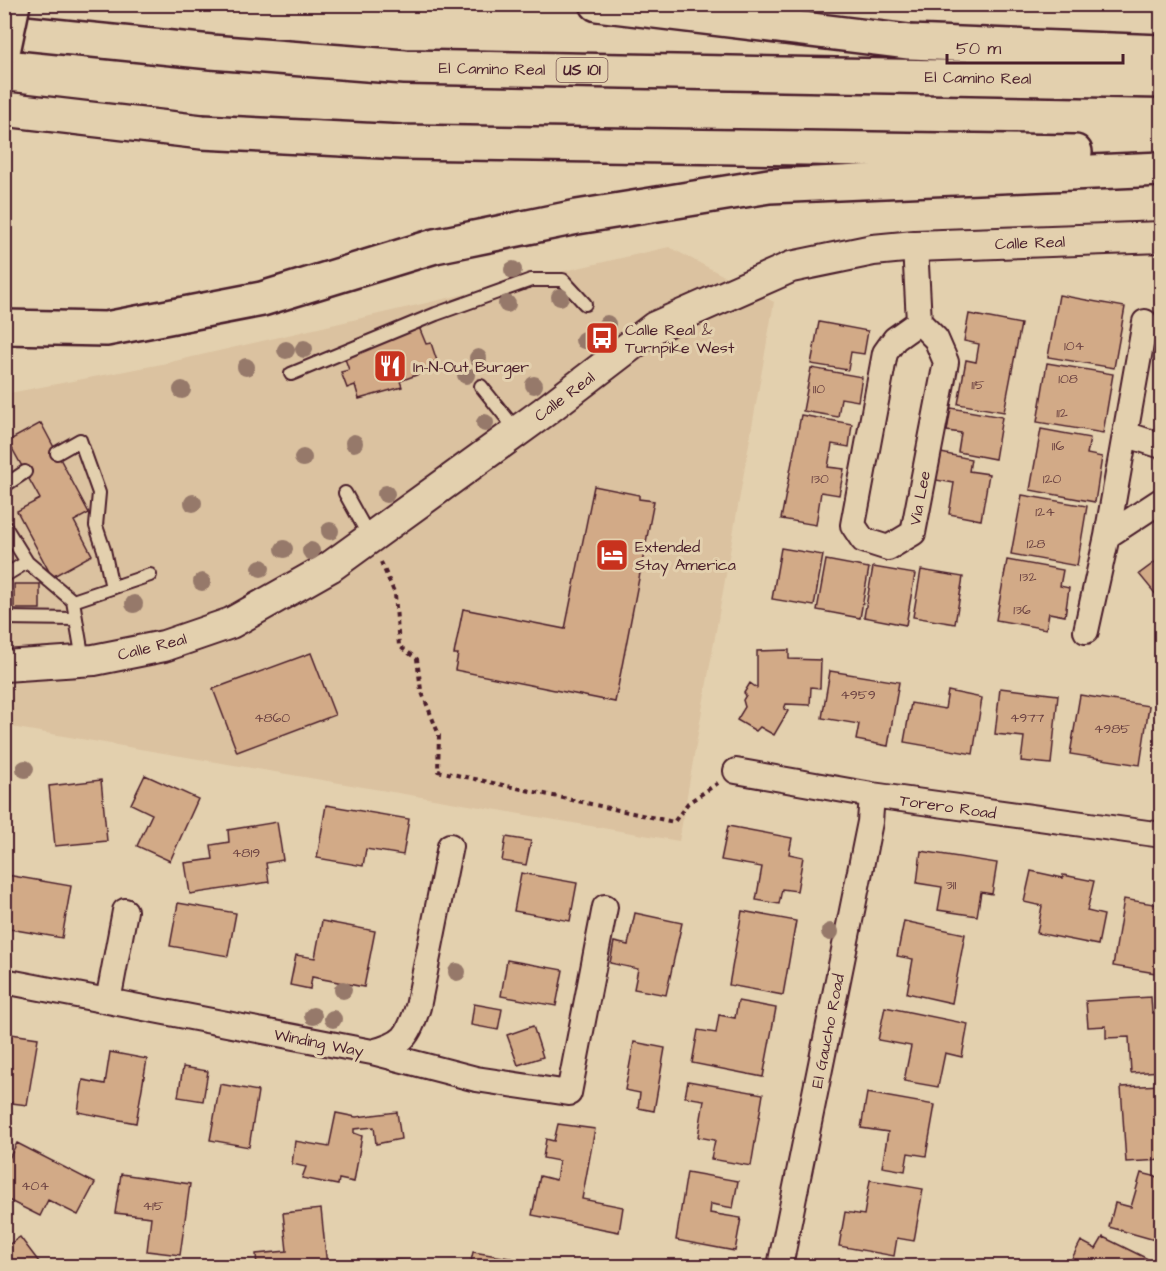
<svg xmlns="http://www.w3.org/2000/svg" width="1166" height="1271" viewBox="0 0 1166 1271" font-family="'Architects Daughter',sans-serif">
  <rect width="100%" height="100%" fill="#e3d0ae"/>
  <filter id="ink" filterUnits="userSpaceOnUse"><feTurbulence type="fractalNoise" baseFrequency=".0167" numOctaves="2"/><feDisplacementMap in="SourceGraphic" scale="12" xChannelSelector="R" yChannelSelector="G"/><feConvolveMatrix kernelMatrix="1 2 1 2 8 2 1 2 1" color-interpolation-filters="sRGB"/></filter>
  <g filter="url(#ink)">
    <path fill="#dbc2a0" d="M669,247L774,302L679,841L5,726L4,394L162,364Z"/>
    <path fill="#d2aa87" stroke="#4a1f2b" stroke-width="1.5" d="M1059,295L1125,307L1114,368L1048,357Z
      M969,314L1021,324L1004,412L958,404L966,360L976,362L979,344L964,341Z
      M819,322L868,331L864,354L851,352L848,370L811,364Z
      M419,327L426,344L431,343L437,361L431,363L433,369L400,381L402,387L359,399L355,385L347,388L341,372L349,370L343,353Z
      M1047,363L1113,374L1103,433L1037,422Z
      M811,368L862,377L858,401L841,398L838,417L803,411Z
      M951,408L1002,417L995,459L958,452L961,433L947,431Z
      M801,415L852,424L849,447L832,444L828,467L844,469L839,495L821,492L816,525L781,519Z
      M41,423L89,513L74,521L92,555L52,577L17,511L40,499L8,441Z
      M1041,429L1090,438L1087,454L1102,457L1095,502L1030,490Z
      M941,453L971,459L969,471L989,474L981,520L949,514L954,483L936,480Z
      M594,486L639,495V499L654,501L615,702L455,670L458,654H454L463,609L565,629Z
      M1022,495L1087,506L1077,566L1011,554Z
      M781,548L823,555L814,606L772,599Z
      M1162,557V602L1139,574Z
      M826,560L869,568L860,618L817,610Z
      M1007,560L1063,570L1060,586L1069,588L1065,616L1049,613L1046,629L996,620Z
      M873,567L915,574L906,625L864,617Z
      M921,570L963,577L955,624L913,617Z
      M14,584H40V609H14Z
      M789,650V659L821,660L820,688L811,687L810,705L786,704L784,709L788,711L774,735L760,727L756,731L737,720L745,707L743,700L746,695L744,693L750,683L757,688V651Z
      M311,653L335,715L237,752L213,689Z
      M830,671L899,682L888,746L856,740L859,724L822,718Z
      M1000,688L1058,695L1051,764L1021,761L1024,737L995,734Z
      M948,691L982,698L973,754L904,742L911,703L945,709Z
      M1080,695L1149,706L1140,765L1070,754Z
      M145,775L198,799L170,861L137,846L152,814L131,804Z
      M101,780L107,841L55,846L49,786Z
      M326,805L409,819L403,855L366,849L363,866L317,858Z
      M277,822L283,860L266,863L269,882L190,894L185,863L213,859L211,845L229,842L228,830Z
      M728,826L792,838L789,854L803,857L797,891L782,889L779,904L756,900L762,867L721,860Z
      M506,837L531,841L526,865L502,861Z
      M921,851L997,863L992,894L981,892L977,916L938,910L942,887L917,883Z
      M1031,871L1063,878V875L1094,881L1087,911L1104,915L1098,945L1037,933L1042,906L1024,902Z
      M521,873L577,883L570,921L514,911Z
      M7,875L71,886L62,938L4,928V891Z
      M1162,888V974L1113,966L1124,899L1159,905Z
      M178,903L236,913L228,956L170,946Z
      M742,911L796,921L783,995L729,985Z
      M635,913L682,923L666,995L634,989L638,969L610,963L614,942L628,945Z
      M322,921L375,931L364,987L312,977L310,989L290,985L296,955L315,958Z
      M904,921L965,934L952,1003L907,993L913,959L897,956Z
      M507,960L563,970L556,1006L501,996Z
      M1151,997L1152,1013L1162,1012V1071L1131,1073L1129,1037L1106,1038V1026L1088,1027L1086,1001Z
      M738,1001L776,1008L763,1077L692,1063L698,1030L716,1033L719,1015L735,1018Z
      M474,1004L502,1009L498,1030L471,1025Z
      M885,1007L968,1024L962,1057L945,1053L938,1087L904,1081L911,1046L878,1040Z
      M533,1026L543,1057L518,1065L507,1035Z
      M4,1033L38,1038L27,1105L4,1102Z
      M634,1042L665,1048L654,1111L638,1108L640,1093L625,1090Z
      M110,1052L147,1059L136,1123L78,1112L83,1080L105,1084Z
      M183,1067L208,1071L203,1101L178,1097Z
      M688,1081L763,1094L751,1166L711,1159L715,1140L698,1137L704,1100L685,1097Z
      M220,1084L258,1091L249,1147L210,1140Z
      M1162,1085V1160L1126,1162L1121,1087Z
      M867,1093L935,1105L926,1156L908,1153L905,1171L882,1167L888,1132L861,1128Z
      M397,1112L401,1139L376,1144L374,1127L354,1129V1133L362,1136L354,1182L339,1179L338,1185L302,1178L306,1167L292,1164L295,1141L329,1147L336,1113L356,1117Z
      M558,1124L595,1129L582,1199L623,1207L619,1232L532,1215L540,1176L556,1180L559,1161L543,1158L546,1139L554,1141Z
      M17,1143L95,1183L78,1215L48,1200L40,1216L4,1198V1168Z
      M687,1172L738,1181L733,1208L711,1204L710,1213L741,1218L735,1251L676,1240Z
      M1141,1173L1162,1178V1242L1109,1227L1115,1203L1131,1207Z
      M121,1174L190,1184L180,1255L147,1251L151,1217L115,1213Z
      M870,1180L923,1189L914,1241L897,1238L894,1256L839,1246L845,1212L864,1215Z
      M321,1209L327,1266H257L256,1254L287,1251L283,1213Z
      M20,1237L42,1266H4V1248Z
      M1103,1237L1162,1266H1068L1081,1241L1096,1249Z
      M473,1252L546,1264L545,1266H470Z
      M839,1259L873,1264L872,1266H837Z
      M388,1260L420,1261V1266H388Z"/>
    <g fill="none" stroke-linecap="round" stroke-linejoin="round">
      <defs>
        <path id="service" d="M291,374L436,314L531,280H563L585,304
          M481,386L517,431
          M57,453L80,440L99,493L96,526L104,550L112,588
          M4,486L25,472
          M345,493L370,538
          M4,525L27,562L4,576
          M27,562L73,601
          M4,618L76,619
          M83,660L73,601L150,575"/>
        <path id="minor" d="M915,246L919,322L936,339L946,362L913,533L888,548L863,540L853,525L885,353L895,339L919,322
          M1125,434L1162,446
          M1107,536L1145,322
          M1086,631L1107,536L1162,500
          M736,771L872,795L1162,835
          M4,981L372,1052C404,1044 408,1037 418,1007L450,846
          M108,1001L125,911
          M372,1052L476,1079L569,1093L605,907
          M780,1266L870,822L872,795"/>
        <path id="tertiary" d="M4,666L94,660L164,646L231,623L330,567L544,412L655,327L791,267L873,250L915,246L1162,237"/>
        <path id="motorway" d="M597,4L909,42L1162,52
          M4,31L211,52L405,67L1162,81
          M4,109L202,132L402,142L1075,152
          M4,327L106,329L262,299L435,246L577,217L769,186L1162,169"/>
      </defs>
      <use href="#service" stroke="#4a1f2b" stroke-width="16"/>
      <use href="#minor" stroke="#4a1f2b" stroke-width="28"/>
      <use href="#tertiary" stroke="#4a1f2b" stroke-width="34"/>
      <use href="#motorway" stroke="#4a1f2b" stroke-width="38"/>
      <path stroke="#4a1f2b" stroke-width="4" stroke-dasharray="4.5 4.5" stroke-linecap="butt" d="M381,562L395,594L399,646L417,659L421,690L439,735L438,771L674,822L688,803L718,783"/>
      <use href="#service" stroke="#e3d0ae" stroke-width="12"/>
      <use href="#minor" stroke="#e3d0ae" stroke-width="24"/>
      <use href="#tertiary" stroke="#e3d0ae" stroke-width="30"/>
      <use href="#motorway" stroke="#e3d0ae" stroke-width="33"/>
      <defs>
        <path id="secondary-bridge" d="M4,47L13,4"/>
      </defs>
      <use href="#secondary-bridge" stroke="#4a1f2b" stroke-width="38" stroke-linecap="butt"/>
      <use href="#secondary-bridge" stroke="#e3d0ae" stroke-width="33"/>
    </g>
    <g fill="#96796b">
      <circle cx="513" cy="270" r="9"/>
      <circle cx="560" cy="297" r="9"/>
      <circle cx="507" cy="304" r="9"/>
      <circle cx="607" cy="324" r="9"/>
      <circle cx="584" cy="340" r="9"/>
      <circle cx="304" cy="349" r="9"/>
      <circle cx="286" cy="350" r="9"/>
      <circle cx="478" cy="358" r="9"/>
      <circle cx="246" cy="367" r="9"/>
      <circle cx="466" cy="375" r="9"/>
      <circle cx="534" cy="385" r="9"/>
      <circle cx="182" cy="390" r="9"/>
      <circle cx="485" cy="423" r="9"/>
      <circle cx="354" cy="443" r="9"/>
      <circle cx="303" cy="458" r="9"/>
      <circle cx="386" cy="494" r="9"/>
      <circle cx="193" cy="503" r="9"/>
      <circle cx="330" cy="531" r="9"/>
      <circle cx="284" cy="549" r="9"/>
      <circle cx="311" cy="551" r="9"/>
      <circle cx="261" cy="568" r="9"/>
      <circle cx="202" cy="582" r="9"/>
      <circle cx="134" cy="604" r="9"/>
      <circle cx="25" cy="769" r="9"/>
      <circle cx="830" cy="932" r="9"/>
      <circle cx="457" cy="972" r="9"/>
      <circle cx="343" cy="990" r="9"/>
      <circle cx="313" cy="1016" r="9"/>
      <circle cx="333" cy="1019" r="9"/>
    </g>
  </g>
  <defs>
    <symbol id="bus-square" viewBox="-11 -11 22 22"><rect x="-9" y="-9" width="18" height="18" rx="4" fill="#c8321e" stroke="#e3d0ae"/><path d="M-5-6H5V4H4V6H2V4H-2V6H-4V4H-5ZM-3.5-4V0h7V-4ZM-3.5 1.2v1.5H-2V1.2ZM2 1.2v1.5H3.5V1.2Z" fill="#fff"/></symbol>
    <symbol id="restaurant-square" viewBox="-11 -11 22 22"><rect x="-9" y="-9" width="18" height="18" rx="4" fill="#c8321e" stroke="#e3d0ae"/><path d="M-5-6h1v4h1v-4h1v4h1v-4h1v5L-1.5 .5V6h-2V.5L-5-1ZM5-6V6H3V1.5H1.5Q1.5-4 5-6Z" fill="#fff"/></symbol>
    <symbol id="hotel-square" viewBox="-11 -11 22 22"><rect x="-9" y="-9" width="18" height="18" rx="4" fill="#c8321e" stroke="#e3d0ae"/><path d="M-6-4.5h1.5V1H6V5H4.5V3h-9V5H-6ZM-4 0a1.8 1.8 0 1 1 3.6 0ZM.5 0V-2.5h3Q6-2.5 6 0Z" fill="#fff"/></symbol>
  </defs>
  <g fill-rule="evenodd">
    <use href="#bus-square" x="583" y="319" width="38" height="38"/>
    <use href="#restaurant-square" x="371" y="347" width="38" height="38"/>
    <use href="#hotel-square" x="593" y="536" width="38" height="38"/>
  </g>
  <g text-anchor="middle" stroke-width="6" stroke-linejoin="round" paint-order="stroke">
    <g font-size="14" fill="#6c4242">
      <text x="1074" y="350">104</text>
      <text x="1068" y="383">108</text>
      <text x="978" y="389">115</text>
      <text x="819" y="393">110</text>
      <text x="1062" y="417">112</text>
      <text x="1058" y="450">116</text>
      <text x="820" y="483">130</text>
      <text x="1052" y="483">120</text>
      <text x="1045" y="516">124</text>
      <text x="1036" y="548">128</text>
      <text x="1028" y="581">132</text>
      <text x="1022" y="614">136</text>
      <text x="858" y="699">4959</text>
      <text x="272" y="722">4860</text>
      <text x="1027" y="722">4977</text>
      <text x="1112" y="733">4985</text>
      <text x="246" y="857">4819</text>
      <text x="951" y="889">311</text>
      <text x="35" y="1190">404</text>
      <text x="153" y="1210">415</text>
    </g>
    <rect fill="#e3d0ae" stroke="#785452" stroke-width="1.5" x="556.5" y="58" width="51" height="24" rx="4.5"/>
    <g font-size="15" font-weight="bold" fill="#4a1f2b">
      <text x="582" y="75">US 101</text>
    </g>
    <g font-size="16" fill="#4a1f2b" stroke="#e3d0ae">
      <text transform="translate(492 68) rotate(1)" y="6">El Camino Real</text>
      <text transform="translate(978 77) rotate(1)" y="6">El Camino Real</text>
      <text transform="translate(1030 242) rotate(-2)" y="6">Calle Real</text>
      <text transform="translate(564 396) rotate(-37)" y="6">Calle Real</text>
      <text transform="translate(919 498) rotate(-79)" y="6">Via Lee</text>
      <text transform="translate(152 646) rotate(-14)" y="6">Calle Real</text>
      <text transform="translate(948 806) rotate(8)" y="6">Torero Road</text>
      <text transform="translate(827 1031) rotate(-79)" y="6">El Gaucho Road</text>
      <text transform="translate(319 1042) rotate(11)" y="6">Winding Way</text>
    </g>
    <g font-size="16" fill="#4a1f2b" stroke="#e3d0ae" text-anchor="start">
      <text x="625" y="335">Calle Real &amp;<tspan x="625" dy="18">Turnpike West</tspan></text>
      <text x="413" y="372">In-N-Out Burger</text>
      <text x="635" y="552">Extended<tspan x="635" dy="18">Stay America</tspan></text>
    </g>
  </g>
  <rect width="1166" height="1271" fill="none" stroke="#e3d0ae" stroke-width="24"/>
  <rect x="12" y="12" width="1142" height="1247" fill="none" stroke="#4a1f2b" stroke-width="2" filter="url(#ink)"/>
  <path d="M947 54v9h176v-9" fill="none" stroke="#4a1f2b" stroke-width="3"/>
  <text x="956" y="54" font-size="18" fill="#4a1f2b" stroke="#e3d0ae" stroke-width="4.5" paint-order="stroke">50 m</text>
</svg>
